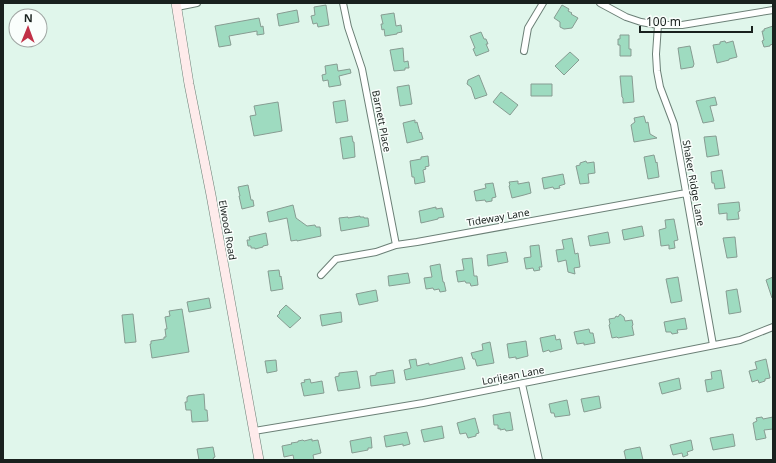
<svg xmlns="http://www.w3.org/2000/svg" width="776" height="463" viewBox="0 0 776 463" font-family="'Noto Sans',sans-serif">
  <rect width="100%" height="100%" fill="#e0f6eb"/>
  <path fill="#9edbc0" stroke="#879c92" d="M326,5L329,25L318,27L317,23L313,24L311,16L315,15L314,7Z
    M562,5L569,9L568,11L572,13L571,14L578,18L572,28L564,29L560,27V22L554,18Z
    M297,10L299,22L279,26L277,14Z
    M394,13L396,26L401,25L402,32L397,33V34L385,36L384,29L382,30L381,24H383L381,15Z
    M259,18L261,27L263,26L264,34L257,35V31L229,36L231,45L219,47L215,26Z
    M773,26V44L770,45V46L764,47L762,41L764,40L762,31H764V29Z
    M481,32L484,39H486L488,44H486L489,51L476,56L473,49L475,48L470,36Z
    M620,35H629V49H631V56H620V45H618V39H620Z
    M725,41L726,43L733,41L737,57L729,59V60L717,63L713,45L720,44V42Z
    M690,46L694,64L693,67L681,69L678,48Z
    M403,48L404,62L408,61L409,68H405V70L394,71L390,50Z
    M570,52L579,60L564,75L555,66Z
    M337,64L338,71L350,69L351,73L339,76L341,85L329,87L328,80L323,81L322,75L326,74L325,66Z
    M479,75L487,95L475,99L471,87L467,84L468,80Z
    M620,76H632L634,102L623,103V98L622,97Z
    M531,84H552V96H531Z
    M409,85L412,104L400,106L397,87Z
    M501,92L518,105L510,115L493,102Z
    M715,97L717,105L710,106L714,121L703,123L696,101Z
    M345,100L348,121L336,123L333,102Z
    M278,102L282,131L254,136L250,116L256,115L254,106Z
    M644,116L646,123L648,122L650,134L657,138L634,142L631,125L635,122L634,118Z
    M415,120V123L417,122L420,133L421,132L423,139L407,143L403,123Z
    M352,136L353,142H354L355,157L343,159L340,138Z
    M716,136L719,155L707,157L704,137Z
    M654,155L656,163L657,162L659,177L648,179L644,157Z
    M428,156L429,166L425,167L426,169L423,170L425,182L415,184L414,177H412L410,161L421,159V157Z
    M586,161L587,163L594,162L595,173L588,174L589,183L580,184L576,166L580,165V163Z
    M722,170L725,188L715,189L714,183H712L711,172Z
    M563,174L565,184L559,186L560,188L554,189L553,187L544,189L542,178Z
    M518,181V184L529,182L531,193L524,195L512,198L509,186L510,185L509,182Z
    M493,183L496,197L492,198V201L486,202L485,200L476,201L474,191L486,188L485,184Z
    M248,185L251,200H253L254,206L242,209L239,196H240L238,187Z
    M739,202L740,211L738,212L739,219L727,220V213L719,214L718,204Z
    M293,205L296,218L307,226L315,225L316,227H320L321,236L297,241V240L291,241L287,218L269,222L267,212Z
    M436,207V209L442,208L444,217L438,218V219L421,223L419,211Z
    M360,216V217H364V218H368L369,226L341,231L339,218L348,217V218Z
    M674,219L678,240L674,241L675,248L669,249V245L661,246L659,230L666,228L665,220Z
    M642,226L644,236L624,240L622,230Z
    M608,232L610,243L590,246L588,236Z
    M266,233L268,245L263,246V247L255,249V248H251V246H248L247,240H250L249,237Z
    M735,237L737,257L727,258L723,238Z
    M572,238L575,254L578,253L580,267L574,268L575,274L568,272L566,260L558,262L556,250L564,249L562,240Z
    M539,245L542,267H539L540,270L534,271L533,268L526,269L524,258L531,257L530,246Z
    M506,252L508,262L488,266L487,255Z
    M472,258L474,276H477L478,285L471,286L470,283H466L465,281L458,282L456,271L464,270L462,259Z
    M440,264L443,282H444L446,291L440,292L439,289L434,290L433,288L426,289L424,278L432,277L430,266Z
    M279,270L280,277L281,276L283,289L271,291L268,271Z
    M408,273L410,283L389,286L388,276Z
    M678,277L682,301L671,303L666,279Z
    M773,277V298H772L766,280Z
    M737,289L741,312L729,314L726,291Z
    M376,290L378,301L359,305L356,294Z
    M209,298L211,308L189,312L187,302Z
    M286,305L301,318L290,328L277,316L280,313L279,312Z
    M182,309L189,352L152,358L150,344H151V341L164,339V337H166L165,329H167L165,317L170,316L169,311Z
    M341,312L342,322L322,326L320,315Z
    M133,314L136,342L125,343L122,315Z
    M620,314L624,317L625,321L632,320L633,325L632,326L634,335L618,338L617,337L612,338L609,325L610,324L609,319L615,318L616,316L618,317Z
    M685,318L687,329L677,330L678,333L672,334L671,332H666L664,322Z
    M589,329L590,333H593L595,343L584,345V343L577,344L574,332Z
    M555,335L556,340L560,339L562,349L550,352L549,350L543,352L540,338Z
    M526,341L528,356L516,359V357L509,358L507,344Z
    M490,342L494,363L477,366L475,359H473L471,353L483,350L482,344Z
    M462,357L465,369L406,380L404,370L411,368L409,360L416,359L417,366L429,363V365Z
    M766,359L770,378L765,379V381L759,383L758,380L752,382L749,371L757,369L755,362Z
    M276,360L277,371L267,373L265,361Z
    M393,370L395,383L371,386L370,376L376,375V373Z
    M721,370L724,388L707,392L705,380L712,379L711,372Z
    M357,371L360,388L338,391L335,377L339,376V373Z
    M679,378L681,389L662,394L659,383Z
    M310,379L311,383L322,381L324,393L304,396L301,383L305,382L304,380Z
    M204,394L205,410H207L208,421L192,422L191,410H186L185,402H187V397H188V396Z
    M599,396L601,408L584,412L581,399Z
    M567,400L570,415L555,417L554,413H551L549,404Z
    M510,412L513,430L506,431L505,429L500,430V428L498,429V425H494L493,415Z
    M762,417L763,419L773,417V429L764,430L766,438L756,440L753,423L757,421L756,418Z
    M475,418L479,433L476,434V436L468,438L466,433L460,434L457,423Z
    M442,426L444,438L424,442L421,430Z
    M407,432L410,444L403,446V444L386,447L384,436Z
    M733,434L735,446L713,450L710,438Z
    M371,437L372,448H368V450L352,453L350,441Z
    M312,439V441L318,440L321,453L313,455L314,460H294L293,455L284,457L282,446L292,444L291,443L298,442V441L303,440L304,441Z
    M691,440L693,450L687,452L688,455L683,457L682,453L673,455L670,445Z
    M213,447L215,457L213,458L214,460H199L197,449Z
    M640,447L643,460H626L624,451H625V450Z"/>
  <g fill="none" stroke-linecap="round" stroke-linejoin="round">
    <defs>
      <path id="street" d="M343,3L348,27L362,69L396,245
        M600,3L626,17L641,22L658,25H682L773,10
        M177,7L197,3
        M658,25L656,54L657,71L660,87L674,124L713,345
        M524,51L528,28L543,3
        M321,275L336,259L376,252L396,245L417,242L686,193
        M522,384L539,460
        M254,431L423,403L740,340L773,327"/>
      <path id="secondary" d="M176,3L189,84L211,195L259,460"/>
    </defs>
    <use href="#street" stroke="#6c8077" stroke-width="8"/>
    <use href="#secondary" stroke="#6c8077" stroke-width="10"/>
    <use href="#street" stroke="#fff" stroke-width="6"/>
    <use href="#secondary" stroke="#feebeb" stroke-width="9"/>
  </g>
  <g text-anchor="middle" stroke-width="3" stroke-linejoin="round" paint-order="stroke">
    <g font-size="10" fill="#19211e" stroke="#fafefc">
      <text transform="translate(382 121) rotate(79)" y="4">Barnett Place</text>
      <text transform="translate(694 183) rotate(80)" y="4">Shaker Ridge Lane</text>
      <text transform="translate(498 217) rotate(-10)" y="4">Tideway Lane</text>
      <text transform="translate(228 230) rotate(80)" y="4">Elwood Road</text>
      <text transform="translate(513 375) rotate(-11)" y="4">Lorijean Lane</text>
    </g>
  </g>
  <rect width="776" height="463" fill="none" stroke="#19211e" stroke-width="8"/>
  <g transform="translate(28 28) rotate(1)"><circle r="19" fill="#fafefc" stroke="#a0a6a3"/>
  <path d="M0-3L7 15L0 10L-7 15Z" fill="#c13046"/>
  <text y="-6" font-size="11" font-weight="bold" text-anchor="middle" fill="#19211e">N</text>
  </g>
  <path d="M640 26v6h112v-6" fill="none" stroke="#19211e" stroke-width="2"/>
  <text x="646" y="26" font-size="12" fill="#19211e" stroke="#fafefc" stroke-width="3" paint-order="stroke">100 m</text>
</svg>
